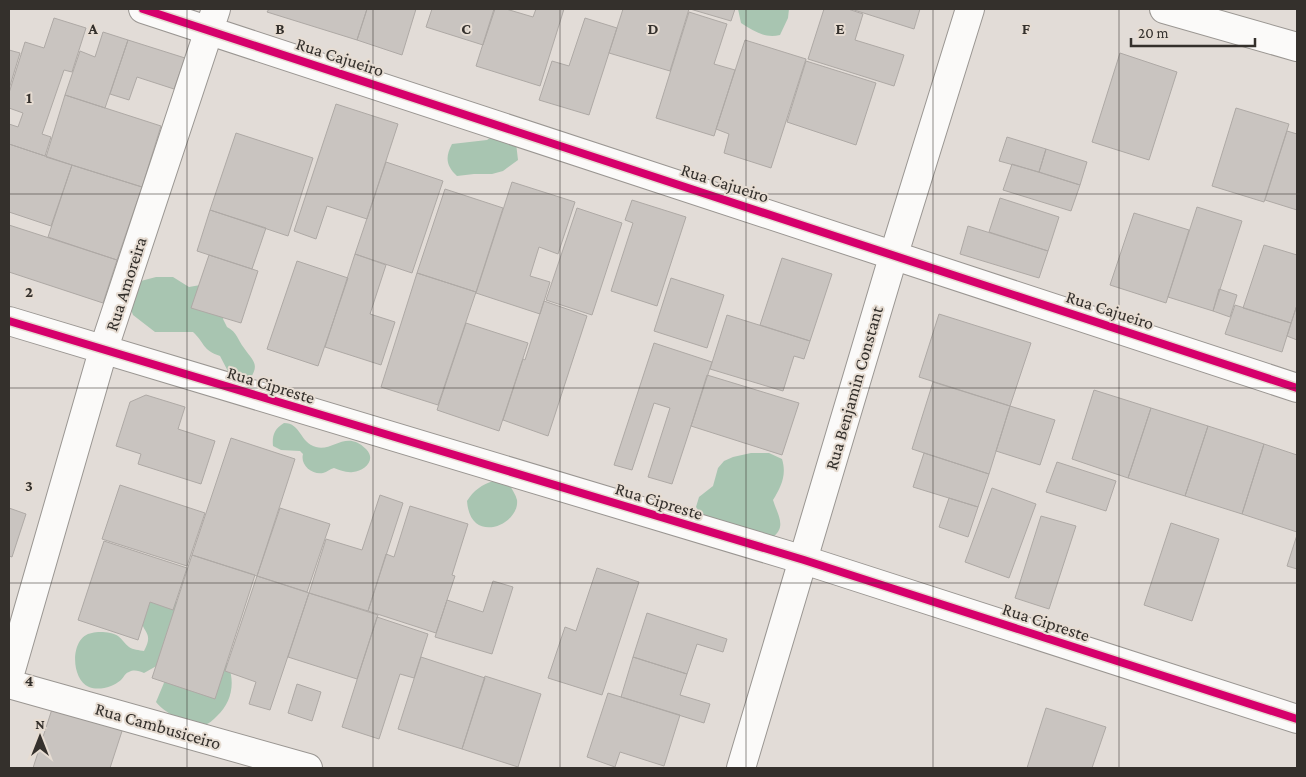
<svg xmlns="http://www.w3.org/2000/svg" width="1306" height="777" viewBox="0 0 1306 777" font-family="'Crimson Pro',serif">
  <rect width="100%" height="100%" fill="#e2dcd7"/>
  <path fill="#a8c5b1" d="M738,9H789L788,18L780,35C765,39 754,31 741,23Z
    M494,135L516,143L518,160L503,171L492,174H474L457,176C446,166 445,157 452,144L487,140Z
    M156,277H173L189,287L206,284L227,303L223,319L227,327C238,333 237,339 244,348C253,361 260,364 250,379H232L220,356C202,350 205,343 193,332H155L133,315L130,307L137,282Z
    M284,423C301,423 300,443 316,447C333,452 346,429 366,449C377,460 364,471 353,472C346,473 340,470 334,468C330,469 327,472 323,473C312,475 300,465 303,454L300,451L281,450L273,446C272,436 274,429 284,423Z
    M751,453H769L782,459C787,475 781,487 773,500C778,516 788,528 770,539L709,519L701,514L696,507L699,497L713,486L718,468L724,461L733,457Z
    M494,481L510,485C512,490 516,495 517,500C520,525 470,546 467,501C473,491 482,484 494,481Z
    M170,597L177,602L229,667C235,685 231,703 217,716C213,720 209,724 204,725C190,728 165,713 156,702L166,678L160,664L144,673C139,671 134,669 129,672C125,673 124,677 121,680C113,687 99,691 89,687C70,679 70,636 92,633C99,631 112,632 118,636C122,639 125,644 129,647C133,650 139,650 144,651C154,632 143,634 141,619C141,614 144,607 145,602Z"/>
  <path fill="#c9c4c0" stroke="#aea9a5" d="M269,9H367L357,40L267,12Z
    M367,9H416L402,55L357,40Z
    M432,9H495L483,45L426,27Z
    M494,9H506L533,17L536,9H564L540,86L476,66Z
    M623,9H689L670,71L609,53Z
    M690,9H735L731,21Z
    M824,9H848L863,14L855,40L904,55L894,86L808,59Z
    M851,9H920L914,29Z
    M689,12L727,24L714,64L735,70L714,136L656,118Z
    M54,18L86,28L72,72L64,70L42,134L51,137L45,156L9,144V124L18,127L23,113L9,108V93L25,42L44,48Z
    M585,18L617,28L589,115L539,100L552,61L569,66Z
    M103,32L128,40L105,108L65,95L80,51L95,57Z
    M128,40L185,58L174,89L137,77L129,100L110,94Z
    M745,40L806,59L771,168L724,153L729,134L716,129Z
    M9,50L20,53L9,89Z
    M1120,53L1177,72L1149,160L1092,142Z
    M806,61L876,83L856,145L787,122Z
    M65,95L161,126L142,187L46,157Z
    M336,104L398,124L367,219L327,206L316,239L294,231Z
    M1236,108L1289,124L1264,202L1212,186Z
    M1287,131L1297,134V210L1265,200Z
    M236,133L313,158L288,236L210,210Z
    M1007,137L1046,149L1039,172L999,161Z
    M9,144L72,165L51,226L9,212Z
    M1046,149L1087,162L1080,185L1039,172Z
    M386,162L443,181L412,273L355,254Z
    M1012,164L1080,185L1071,211L1003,190Z
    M72,165L142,187L117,260L48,237Z
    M512,182L575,202L558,254L539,247L530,276L550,282L540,314L476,293Z
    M445,189L503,208L476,292L417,273Z
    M1000,198L1059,217L1048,251L989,232Z
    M632,200L686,217L657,306L611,291L633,223L625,220Z
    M1197,207L1242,221L1213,311L1168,297Z
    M577,208L622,223L592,315L546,300Z
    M210,210L266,228L252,269L197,251Z
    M1134,213L1189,230L1166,303L1110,285Z
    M9,225L117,260L103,303L9,272Z
    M968,226L1048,251L1039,278L960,254Z
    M1264,245L1297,255V305L1291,323L1243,308Z
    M355,254L386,265L370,314L395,322L381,365L325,347Z
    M209,255L258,271L241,323L191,308Z
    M782,258L832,274L810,341L760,325Z
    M297,261L348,278L318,366L267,349Z
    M417,273L476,292L438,405L381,387Z
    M671,278L724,295L707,348L654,331Z
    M1219,289L1237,295L1230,317L1213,311Z
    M544,301L587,316L548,436L503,420L523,359L525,360Z
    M1235,305L1291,323L1282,352L1225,334Z
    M1297,305V340L1287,336Z
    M939,314L1031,343L1010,406L919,377Z
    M727,315L810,341L804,359L794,356L783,391L710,369Z
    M466,323L528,343L499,431L437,410Z
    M654,343L712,362L672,484L648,477L670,408L654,403L632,470L614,465Z
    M707,375L799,403L782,455L691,426Z
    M933,382L1010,406L989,474L912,449Z
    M1094,390L1151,408L1128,478L1072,459Z
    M146,395L185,407L178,429L215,441L201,484L138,464L141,454L116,446L130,402Z
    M1010,406L1055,420L1040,465L996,451Z
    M1151,408L1208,426L1185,496L1128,478Z
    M1208,426L1264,444L1242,514L1185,496Z
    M231,438L295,459L257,576L192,555Z
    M1264,444L1297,455V532L1242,514Z
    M924,453L989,474L978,507L913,487Z
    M1057,462L1116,481L1106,511L1046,492Z
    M120,485L205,513L187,566L102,539Z
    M992,488L1036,504L1009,578L965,562Z
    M380,495L403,503L368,611L309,593L326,539L362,550Z
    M949,498L978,507L968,537L939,527Z
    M410,506L468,524L452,575L455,576L436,633L368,611L386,554L394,557Z
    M9,508L26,514L12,557L9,556Z
    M280,508L330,524L307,592L257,576Z
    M1041,516L1076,526L1049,609L1015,598Z
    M1171,523L1219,539L1192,621L1144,605Z
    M1297,535V569L1287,566Z
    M104,541L187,568L173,610L150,602L138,640L78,620Z
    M192,555L255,575L215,699L152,678Z
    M597,568L639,582L602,695L548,678L565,627L576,631Z
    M257,576L309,593L270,710L249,704L256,682L225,671Z
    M493,581L513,587L492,654L435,637L447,600L483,612Z
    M309,593L378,615L357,679L288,657Z
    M647,613L727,639L723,652L697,644L687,674L633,657Z
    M377,617L428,634L414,678L400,674L379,739L342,727Z
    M421,657L485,678L462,749L398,729Z
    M633,657L687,674L680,695L710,704L704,723L621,697Z
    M485,676L541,694L518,767L462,749Z
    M297,684L321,692L312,721L288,713Z
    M608,693L680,715L664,766L620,752L615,767L587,757Z
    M53,706L123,728L110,768H33Z
    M1046,708L1106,727L1092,768H1027Z"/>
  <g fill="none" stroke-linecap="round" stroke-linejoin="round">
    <defs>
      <path id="minor" d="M143,9L1297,388
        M1164,9L1297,47
        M9,321L804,560L1297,719
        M9,677L103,351L216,9
        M9,684L308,768"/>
      <path id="tertiary" d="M741,768L894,254L970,9"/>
    </defs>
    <use href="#minor" stroke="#9a9692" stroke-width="30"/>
    <use href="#tertiary" stroke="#9a9692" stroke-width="30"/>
    <use href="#minor" stroke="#fbfaf9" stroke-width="28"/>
    <use href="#tertiary" stroke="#fbfaf9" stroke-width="28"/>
    <defs>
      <path id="cycleway" d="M143,9L1297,388
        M9,321L804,560L1297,719"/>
    </defs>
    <use href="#cycleway" stroke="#e6dcd2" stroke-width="11"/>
    <use href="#cycleway" stroke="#d6006c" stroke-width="8"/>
  </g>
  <path fill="none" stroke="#34302c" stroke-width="1" stroke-opacity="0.55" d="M187,9V768M373,9V768M560,9V768M746,9V768M933,9V768M1119,9V768M9,194H1297M9,388H1297M9,583H1297"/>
  <g text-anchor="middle" stroke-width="4" stroke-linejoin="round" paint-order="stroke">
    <g font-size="18" fill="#34302c" stroke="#e6dcd2">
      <text transform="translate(340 57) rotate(18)" y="6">Rua Cajueiro</text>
      <text transform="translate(725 183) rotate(18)" y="6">Rua Cajueiro</text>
      <text transform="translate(126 284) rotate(-72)" y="6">Rua Amoreira</text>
      <text transform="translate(1110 310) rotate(18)" y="6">Rua Cajueiro</text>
      <text transform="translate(271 385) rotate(17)" y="6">Rua Cipreste</text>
      <text transform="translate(854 388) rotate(-74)" y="6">Rua Benjamin Constant</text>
      <text transform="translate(659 501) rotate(17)" y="6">Rua Cipreste</text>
      <text transform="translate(1046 622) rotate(18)" y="6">Rua Cipreste</text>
      <text transform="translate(158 726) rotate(16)" y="6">Rua Cambusiceiro</text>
    </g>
  </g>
  <g font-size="16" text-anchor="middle" font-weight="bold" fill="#34302c" stroke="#e6dcd2" stroke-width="4" stroke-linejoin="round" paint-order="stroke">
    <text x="93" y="34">A</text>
    <text x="280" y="34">B</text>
    <text x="466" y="34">C</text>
    <text x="653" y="34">D</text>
    <text x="840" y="34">E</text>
    <text x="1026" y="34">F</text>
    <text x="29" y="103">1</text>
    <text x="29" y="297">2</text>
    <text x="29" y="491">3</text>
    <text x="29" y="686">4</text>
  </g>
  <rect width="1306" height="777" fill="none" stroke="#34302c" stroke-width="20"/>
  <g transform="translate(40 737)" stroke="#e6dcd2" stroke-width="4" paint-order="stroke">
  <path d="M0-4L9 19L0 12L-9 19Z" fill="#34302c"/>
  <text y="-8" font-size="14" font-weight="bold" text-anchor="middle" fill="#34302c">N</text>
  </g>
  <path d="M1131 38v8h124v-8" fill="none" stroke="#34302c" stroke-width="2.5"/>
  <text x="1138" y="38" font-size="15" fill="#34302c" stroke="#e6dcd2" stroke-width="4" paint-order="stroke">20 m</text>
</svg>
